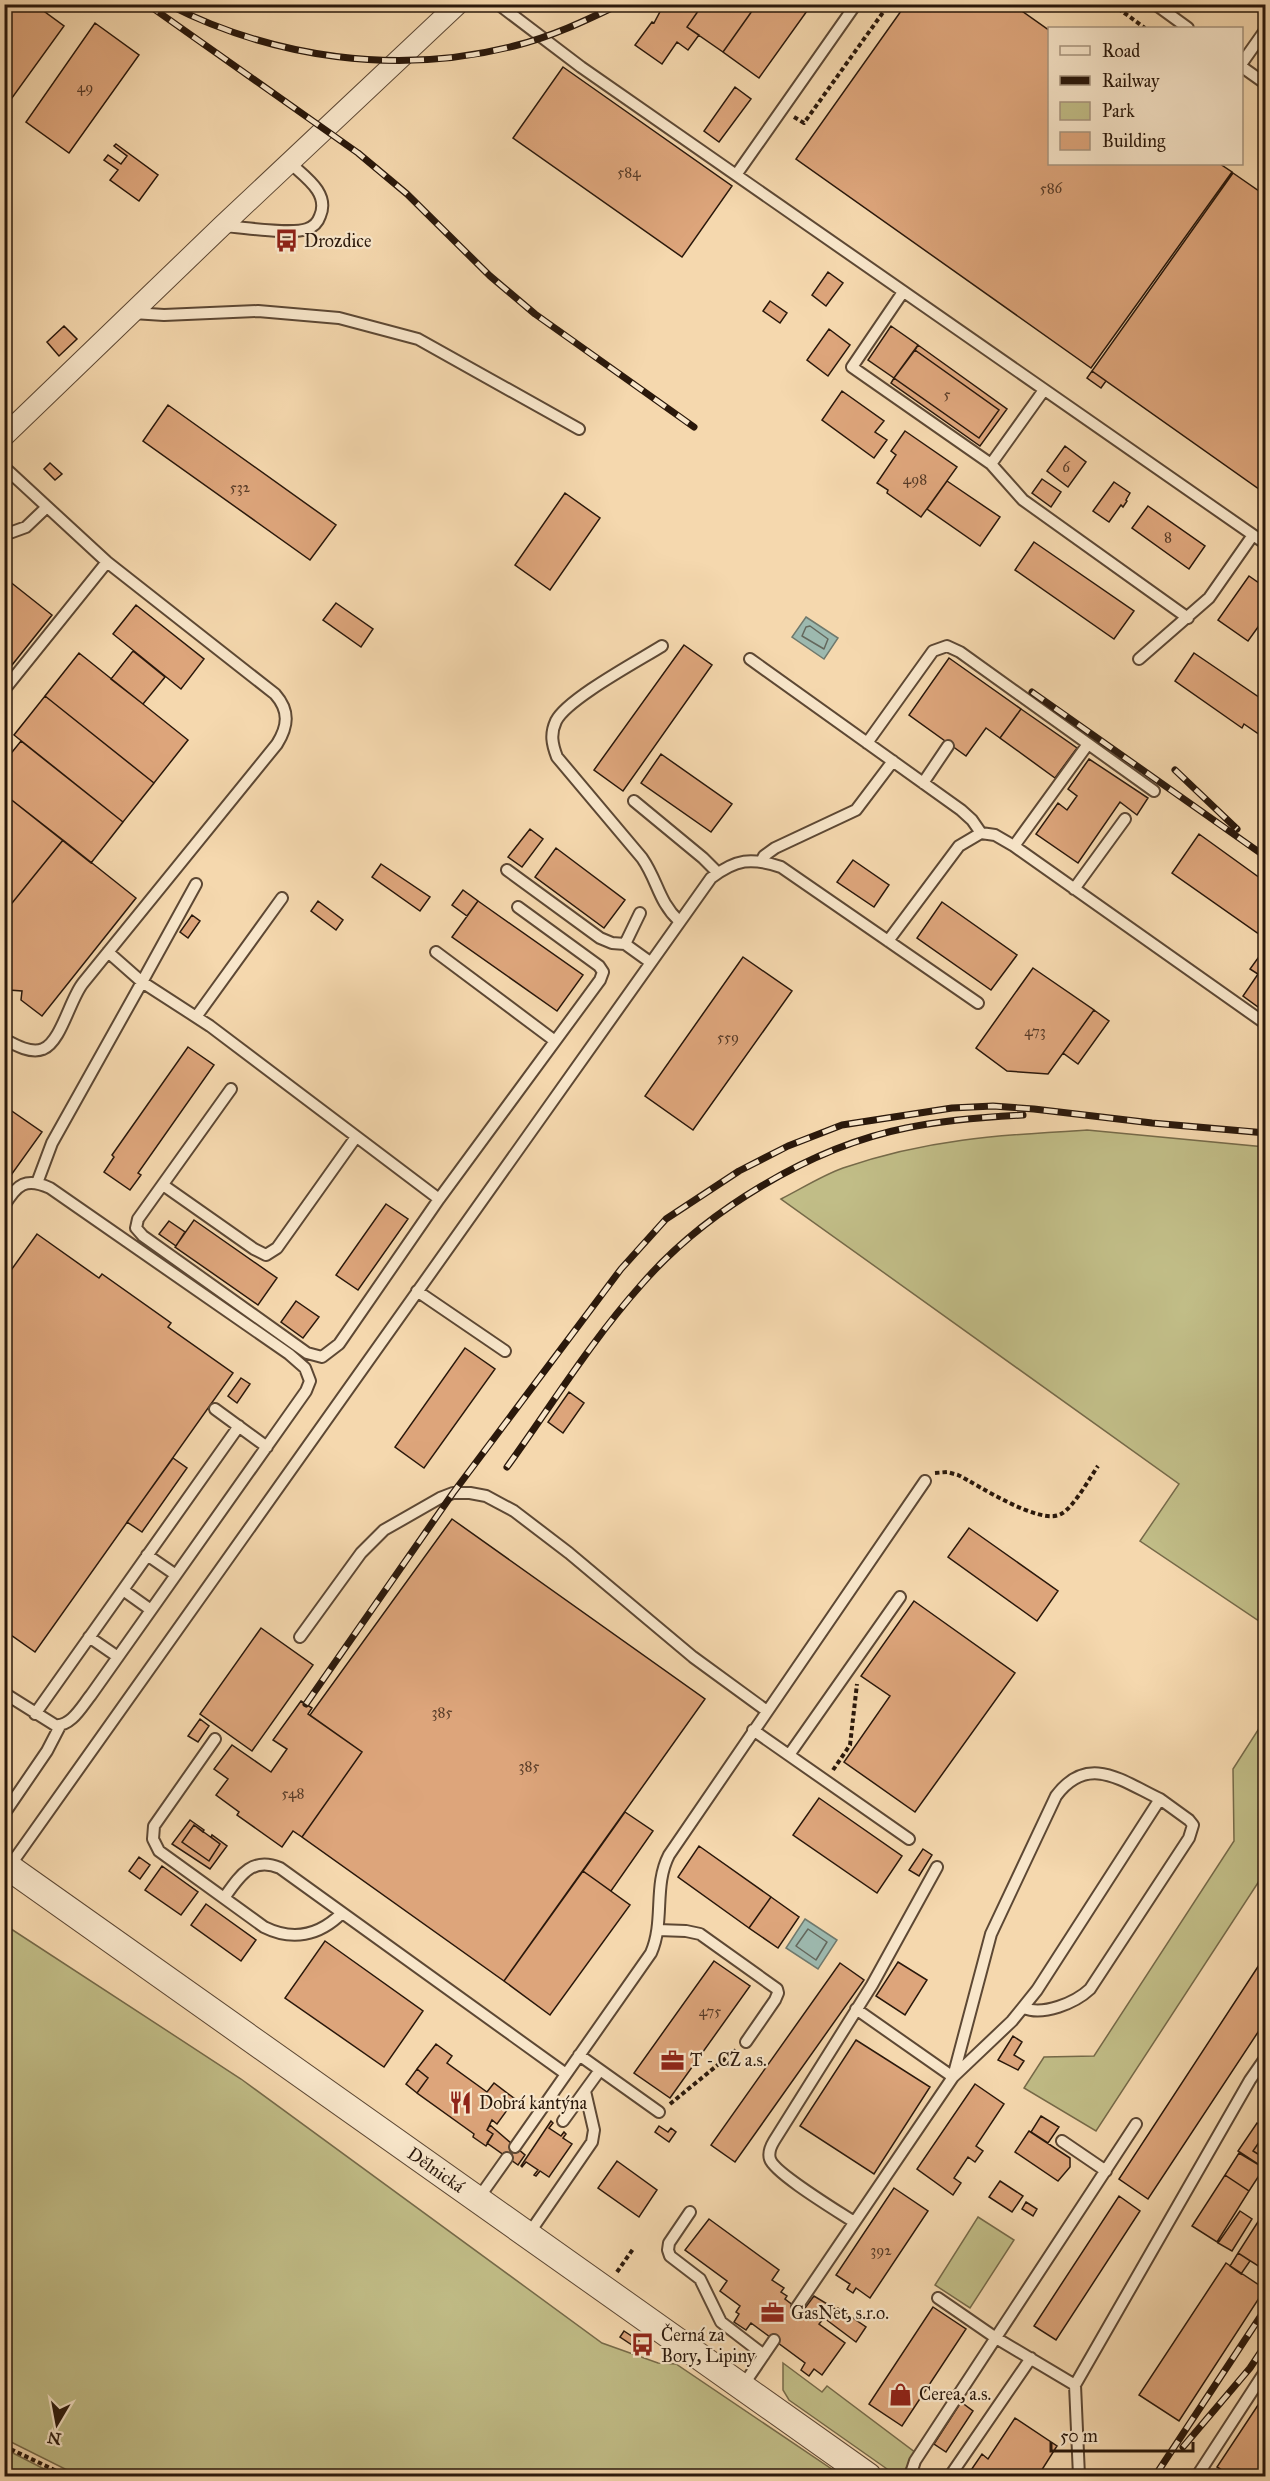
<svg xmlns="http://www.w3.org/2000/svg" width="1270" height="2481" viewBox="0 0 1270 2481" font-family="'IM FELL Great Primer',serif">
  <rect width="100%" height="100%" fill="#f5d8ae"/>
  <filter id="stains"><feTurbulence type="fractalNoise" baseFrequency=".00333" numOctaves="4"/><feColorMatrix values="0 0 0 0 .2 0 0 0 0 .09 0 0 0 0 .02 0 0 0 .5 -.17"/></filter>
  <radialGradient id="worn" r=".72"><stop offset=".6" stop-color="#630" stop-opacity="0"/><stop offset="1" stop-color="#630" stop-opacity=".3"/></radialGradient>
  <path fill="#c1bd87" stroke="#766a49" stroke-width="1.5" d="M1087,1130L1265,1147V1625L1140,1541L1179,1484L781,1199C801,1189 821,1176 843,1168C926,1139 1000,1135 1087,1130Z
    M1265,1719V1872L1096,2131L1024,2088L1044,2057L1094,2056L1234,1841L1233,1769Z
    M5,1925L241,2079L602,2343L658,2363L676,2364L842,2476H79L5,2439Z
    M978,2217L1014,2240L970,2308L935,2285Z
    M783,2363L822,2392L827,2386L916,2453L903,2473L897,2476L789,2400L783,2390Z
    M5,2449L54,2474L58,2476H8L5,2475Z"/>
  <path fill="#9db9af" stroke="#6f796d" stroke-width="1.5" d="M806,617L838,638L824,659L792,637Z
    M805,1919L837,1940L818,1969L786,1948Z"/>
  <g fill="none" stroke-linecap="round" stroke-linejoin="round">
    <path stroke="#64685d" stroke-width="1.5" d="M810,626L828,639L824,649L802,636L806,627Z
      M808,1929L827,1942L816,1960L796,1946Z"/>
  </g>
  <path fill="#dda57b" stroke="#2a180b" stroke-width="1.5" d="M4,4H34L64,26L4,109Z
    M667,4H703L687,27L699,35L688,50L677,42L662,64L635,45L652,22L654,23L662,8L664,10Z
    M703,4H757L723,52L687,27Z
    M757,4H812L759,78L723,52Z
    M906,4H1012L1050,31V164H1220L1232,172L1091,368L796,159Z
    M95,23L139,55L69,153L26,122Z
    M563,67L732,186L682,257L513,138Z
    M735,87L751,99L719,142L704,131Z
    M116,144L158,175L139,201L110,180L118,170L104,160L108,155L121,164L127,156L114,146Z
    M1233,173L1266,196V494L1092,371Z
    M828,272L843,283L826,306L812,295Z
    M770,301L787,313L780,323L763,311Z
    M64,326L77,339L59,356L47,342Z
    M891,326L918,345L894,378L868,360Z
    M829,329L850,345L828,376L807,360Z
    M918,345L1007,409L980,446L891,383L894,378L979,438L999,410L915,350Z
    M915,350L999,410L979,438L894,378Z
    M1092,371L1106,381L1101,388L1087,378Z
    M842,391L884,421L875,432L887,440L874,458L822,420Z
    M168,405L336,525L310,560L143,441Z
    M905,431L957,467L921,517L887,493L888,490L877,483L896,455L891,451Z
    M1065,446L1086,462L1068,487L1047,471Z
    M50,463L62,474L55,480L44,469Z
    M1042,479L1061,492L1051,507L1032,493Z
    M947,481L1000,517L980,546L927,509Z
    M1114,482L1130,493L1126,500L1127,501L1123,507L1121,505L1109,522L1093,511Z
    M565,493L600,518L550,590L515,565Z
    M1148,506L1205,546L1189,569L1132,528Z
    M1034,542L1134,611L1114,639L1015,570Z
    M1249,576L1266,588V616L1248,641L1218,620Z
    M4,577L52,615L4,675Z
    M336,603L373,629L361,647L323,620Z
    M136,605L204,659L181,689L113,634Z
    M684,645L712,665L623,791L594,770Z
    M133,651L165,677L143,704L111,679Z
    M79,653L188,740L154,783L45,696Z
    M1194,653L1266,702L1260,713L1266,718V739L1244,724L1242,728L1175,681Z
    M949,658L1021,709L1000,738L986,728L966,756L909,715Z
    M45,696L154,783L123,822L14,735Z
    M1021,709L1077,748L1055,778L1000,738Z
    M21,741L123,822L91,863L4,794V762Z
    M661,754L732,804L711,832L641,783Z
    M1089,759L1148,798L1137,815L1120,802L1078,863L1036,834L1058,803L1067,810L1077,796L1068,789Z
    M4,794L63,840L4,913Z
    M530,829L543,839L522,867L508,857Z
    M1199,834L1260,878L1263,874L1266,876V939L1172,873Z
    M63,840L136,898L42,1016L21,1000L22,991L9,990V981L4,980V913Z
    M556,848L625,900L604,928L535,877Z
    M853,860L889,885L874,907L837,882Z
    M381,864L430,897L420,911L372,877Z
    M463,890L478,901L467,916L452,905Z
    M318,901L343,920L336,930L311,911Z
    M478,901L583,975L557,1011L452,937Z
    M942,902L1017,955L991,990L917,938Z
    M192,915L200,921L188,938L180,932Z
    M1266,947V976L1264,978L1250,969Z
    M743,957L792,991L693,1130L645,1096Z
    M1033,968L1094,1010L1048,1074L1007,1071L976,1048Z
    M1258,974L1266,979V996L1258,1007L1243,996Z
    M1094,1010L1109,1021L1078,1064L1063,1053Z
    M188,1047L214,1065L138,1173L141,1175L130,1190L104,1172L114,1157L112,1155Z
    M6,1107L42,1132L4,1185V1109Z
    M386,1204L408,1219L358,1290L336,1275Z
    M194,1220L277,1278L258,1305L175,1247Z
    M169,1221L185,1232L176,1246L159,1234Z
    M37,1234L99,1278L102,1274L171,1323L168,1327L233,1373L35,1652L4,1630V1280Z
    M296,1301L319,1317L303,1338L281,1322Z
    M465,1348L495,1369L424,1468L395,1447Z
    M241,1378L250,1384L237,1403L228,1396Z
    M569,1392L584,1403L563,1433L548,1422Z
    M173,1458L187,1468L142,1532L127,1522Z
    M452,1519L705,1699L504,1981L302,1837L362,1752L310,1715Z
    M969,1528L1058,1591L1037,1621L948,1557Z
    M914,1601L1015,1673L915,1812L844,1762L890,1696L861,1676Z
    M261,1628L313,1665L252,1751L200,1714Z
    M301,1701L312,1708L308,1714L362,1752L302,1837L293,1831L282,1847L237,1815L239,1812L216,1795L228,1779L214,1769L232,1745L271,1772L287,1749L273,1740Z
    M200,1719L209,1726L198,1742L188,1736Z
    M819,1798L902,1856L877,1893L793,1835Z
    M625,1812L653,1831L611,1891L583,1871Z
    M190,1820L204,1830L203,1832L194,1825L182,1842L209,1861L220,1844L211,1837L212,1835L227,1846L210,1869L172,1844Z
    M194,1825L220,1844L209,1861L182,1842Z
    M699,1846L771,1897L749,1928L678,1877Z
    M923,1849L932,1855L919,1876L909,1870Z
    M139,1857L150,1865L140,1879L129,1871Z
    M162,1866L198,1892L181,1915L145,1890Z
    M583,1871L630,1905L550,2015L504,1981Z
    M771,1897L799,1917L778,1948L749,1928Z
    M206,1904L256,1940L241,1961L191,1925Z
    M325,1941L423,2011L384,2067L285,1998Z
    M1263,1959L1266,1960V2020L1148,2199L1119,2179Z
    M714,1961L750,1986L670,2098L634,2073Z
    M898,1962L927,1980L905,2015L876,1996Z
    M840,1963L864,1980L735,2162L711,2145Z
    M1013,2036L1022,2042L1014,2055L1024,2061L1018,2070L998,2060Z
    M856,2040L930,2087L874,2174L800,2126Z
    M436,2044L452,2056L447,2063L487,2092L494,2083L515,2099L497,2124L492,2120L487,2130L493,2134L486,2146L473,2137L474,2134L417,2093L428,2078L417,2069Z
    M417,2069L428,2078L417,2093L406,2084Z
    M975,2084L1004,2104L976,2146L983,2151L975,2162L968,2157L954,2178L961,2183L953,2195L917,2169Z
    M1041,2116L1059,2127L1048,2143L1031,2132Z
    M551,2121L553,2123L549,2128L561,2136L564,2132L566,2134L563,2138L572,2144L549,2177L540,2171L536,2176L534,2175L538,2170L526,2162L522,2167L521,2166Z
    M1257,2123L1266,2129V2132L1253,2151L1266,2159L1264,2168L1238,2151Z
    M490,2125L525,2155L518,2165L487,2143L493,2134L487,2130Z
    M659,2126L668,2132L671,2128L676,2132L669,2142L655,2132Z
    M1029,2131L1070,2158V2167L1058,2181L1015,2152Z
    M1266,2132V2159L1253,2151Z
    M1239,2153L1264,2168L1249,2191L1225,2175Z
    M617,2161L657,2190L639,2217L598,2188Z
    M1225,2175L1249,2191L1217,2242L1192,2226Z
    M1000,2181L1023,2196L1012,2212L989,2197Z
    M894,2188L928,2211L870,2298L856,2288L853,2293L847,2289L850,2284L836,2275Z
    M1119,2196L1140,2211L1056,2340L1034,2326Z
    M1026,2202L1037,2209L1033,2216L1022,2209Z
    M1266,2204V2271L1238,2253L1263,2214V2205Z
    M1240,2211L1252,2219L1232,2251L1218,2243Z
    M709,2219L779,2270L772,2280L784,2288L781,2292L787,2296L785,2299L802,2312L814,2296L837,2310L838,2308L866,2327L856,2342L824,2318L819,2324L845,2343L822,2375L814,2369L809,2376L801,2370L805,2363L751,2323L746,2330L734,2322L739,2314L736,2312L740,2306L720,2291L727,2281L685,2250Z
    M1238,2253L1250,2261L1241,2274L1230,2266Z
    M1226,2263L1265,2289L1179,2421L1139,2395Z
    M933,2307L966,2329L902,2426L869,2404Z
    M624,2331L639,2341L635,2347L620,2337Z
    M1266,2393V2476H1231L1217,2467Z
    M961,2402L973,2411L946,2452L934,2444Z
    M1015,2418L1057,2446L1038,2476H967L982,2454L988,2459Z"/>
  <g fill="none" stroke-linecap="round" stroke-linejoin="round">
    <defs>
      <path id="service" d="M498,4L581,67L1266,544
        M1155,4L1188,28
        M1242,63L1266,29
        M1242,67L1266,84
        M736,175L856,4
        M223,226C243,227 290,235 307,229C313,227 318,222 320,216C330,193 305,177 290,163
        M903,292L852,367L991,464L1023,500L1188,618
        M133,313L164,315L258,311L339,318L418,339L579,429
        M991,464L1044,390
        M4,467L107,562L275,694C290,711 288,726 277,744C212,824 148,903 83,983C70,999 61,1042 43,1049C31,1054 15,1045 4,1039
        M4,535L26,527L47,507
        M662,646C638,661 567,699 556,721C550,734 552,744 557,757L642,858C658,881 658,901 679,921
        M750,659L961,810L972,820L981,833L995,835L1014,846L1266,1024
        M1139,659L1209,598L1253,535
        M4,690L107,562
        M867,743L933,651L947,646L960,652L1154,791
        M923,783L948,746
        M634,801L703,858L718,873
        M1014,846L1088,744
        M761,862L764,856L775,848L856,810L893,761
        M507,870L600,938L612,943L625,944L640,913
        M196,884L142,982L210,1026L439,1199L339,1344L322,1357L307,1353L143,1236L136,1228L138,1219L231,1089
        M1074,889L1125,819
        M888,941L959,846L981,833
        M625,944L650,962
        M436,952L555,1041
        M196,1017L282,898
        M37,1183L52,1143L142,982L108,952
        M163,1185L254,1249L266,1255L277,1248L356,1137
        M439,1199L600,980L603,972L599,966L518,907
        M4,1206C17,1184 26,1177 50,1188L289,1354L305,1368L310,1381L306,1391L91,1695C82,1706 71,1727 55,1725L4,1693
        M417,1291L505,1351
        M215,1409L267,1447
        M147,1555L176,1575
        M123,1590L151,1610
        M89,1637L118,1657
        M300,1637L361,1553L384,1530L440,1498L453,1493H470L486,1496L514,1511L569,1553L693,1657L767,1711
        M35,1714L239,1426
        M753,1730L909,1839
        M215,1739L154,1826L153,1839L159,1851L264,1927C292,1941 319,1936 342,1913
        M789,1755L900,1597
        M4,1814L47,1751L60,1726
        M9,1867L711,878C736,859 751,857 781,867L978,1003
        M224,1898C239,1877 251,1856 280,1868L566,2074
        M658,1930L686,1931L700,1934L777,1989L778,1993L775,2000L746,2042
        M1024,2008C1043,2016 1075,2003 1090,1989L1189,1838L1193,1825L1189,1820L1160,1799
        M579,2055L659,2112
        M563,2121L600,2070
        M1062,2141L1106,2171
        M515,2147L651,1953C665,1921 653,1886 669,1855L925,1481
        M478,2199L507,2158
        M690,2212L669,2243L668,2250L670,2256L700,2279L721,2322L764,2355
        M854,2222C839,2212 774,2173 770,2159C768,2153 771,2146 774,2141L872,1985L937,1867
        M528,2235L592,2142L594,2130L585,2091
        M938,2298L996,2338L1075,2385L1250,2080L1266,2057
        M797,2307L953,2077L1012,2021L1037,1990L1160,1799C1122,1781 1088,1753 1056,1796L991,1934L953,2077L856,2009
        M1075,2385L1079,2476
        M742,2387L774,2340
        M910,2476L915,2461L1136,2124
        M950,2476L1031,2358
        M1197,2476L1266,2370"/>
      <path id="minor" d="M4,436L222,226L458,4"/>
      <path id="tertiary" d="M4,1864L868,2476"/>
    </defs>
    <use href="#service" stroke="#5d4834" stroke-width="14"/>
    <use href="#minor" stroke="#5d4834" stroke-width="22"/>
    <use href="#tertiary" stroke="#5d4834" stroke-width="28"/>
    <path stroke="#2a180b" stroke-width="4" stroke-dasharray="4.5 3" stroke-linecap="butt" d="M1112,4L1145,28
      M794,117L804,123L889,4
      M935,1473L947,1472L958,1475C978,1485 1040,1526 1061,1514C1074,1507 1089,1479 1098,1466
      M833,1770L850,1745L857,1684
      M670,2104L736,2050
      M617,2272L633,2249
      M4,2446L67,2476"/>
    <use href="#service" stroke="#f8e6ca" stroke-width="10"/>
    <use href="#minor" stroke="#f8e6ca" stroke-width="20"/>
    <use href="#tertiary" stroke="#f8e6ca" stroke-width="26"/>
    <defs>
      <path id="rail" d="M147,4L358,153L407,194L490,276L535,314L694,427
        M167,4C273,58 397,76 514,46C551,37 585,21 620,4
        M1032,692L1266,857
        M1175,770L1237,829
        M507,1467C551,1406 591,1341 641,1285C705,1211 811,1147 906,1128C945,1120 984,1117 1023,1115
        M306,1704L453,1493L621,1269L666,1219L739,1171L788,1146L842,1125L952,1108L993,1106L1034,1109L1152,1123L1266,1133
        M1183,2447L1250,2368L1266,2344
        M1155,2476L1266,2308"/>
    </defs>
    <use href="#rail" stroke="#2a180b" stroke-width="7"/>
    <use href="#rail" stroke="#f8e6ca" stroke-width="4.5" stroke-dasharray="14" stroke-linecap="butt"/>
  </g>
  <defs>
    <symbol id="bus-bare" viewBox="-9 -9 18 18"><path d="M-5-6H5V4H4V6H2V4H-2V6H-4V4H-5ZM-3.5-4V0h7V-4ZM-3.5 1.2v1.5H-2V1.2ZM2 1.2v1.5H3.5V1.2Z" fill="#8f2418" stroke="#f8e6ca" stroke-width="2.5" paint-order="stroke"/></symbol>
    <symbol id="office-bare" viewBox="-9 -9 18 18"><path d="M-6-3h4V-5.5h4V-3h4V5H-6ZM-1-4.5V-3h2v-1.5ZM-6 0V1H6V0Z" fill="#8f2418" stroke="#f8e6ca" stroke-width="2.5" paint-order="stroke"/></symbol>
    <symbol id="restaurant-bare" viewBox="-9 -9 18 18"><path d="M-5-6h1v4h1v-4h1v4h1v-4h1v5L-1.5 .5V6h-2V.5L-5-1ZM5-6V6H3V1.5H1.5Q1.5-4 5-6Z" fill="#8f2418" stroke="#f8e6ca" stroke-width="2.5" paint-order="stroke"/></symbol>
    <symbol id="shop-bare" viewBox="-9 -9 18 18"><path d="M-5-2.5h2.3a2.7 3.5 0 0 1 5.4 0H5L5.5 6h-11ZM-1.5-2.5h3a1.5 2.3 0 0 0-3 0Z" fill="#8f2418" stroke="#f8e6ca" stroke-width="2.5" paint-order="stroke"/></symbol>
  </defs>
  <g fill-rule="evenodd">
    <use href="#bus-bare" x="270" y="224" width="33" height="33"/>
    <use href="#office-bare" x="656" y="2044" width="33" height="33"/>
    <use href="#restaurant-bare" x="444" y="2086" width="33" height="33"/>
    <use href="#office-bare" x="756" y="2296" width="33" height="33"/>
    <use href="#bus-bare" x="626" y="2328" width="33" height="33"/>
    <use href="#shop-bare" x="884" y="2378" width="33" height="33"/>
  </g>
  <g text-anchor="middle" stroke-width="4.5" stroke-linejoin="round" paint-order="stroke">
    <g font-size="15" fill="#573b27">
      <text x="85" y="92">49</text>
      <text x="629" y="177">584</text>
      <text x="1051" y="193">586</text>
      <text x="947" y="399">5</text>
      <text x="1066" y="472">6</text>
      <text x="915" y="484">498</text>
      <text x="240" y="492">532</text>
      <text x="1168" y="542">8</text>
      <text x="1035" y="1036">473</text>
      <text x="728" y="1042">559</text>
      <text x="442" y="1717">385</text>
      <text x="529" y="1771">385</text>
      <text x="293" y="1798">548</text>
      <text x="710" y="2016">475</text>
      <text x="881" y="2255">392</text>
    </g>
    <g font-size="18" fill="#2a180b" stroke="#f8e6ca" text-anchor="start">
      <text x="304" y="247">Drozdice</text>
      <text x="690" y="2066">T - CZ a.s.</text>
      <text x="479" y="2109">Dobrá kantýna</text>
      <text x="791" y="2319">GasNet, s.r.o.</text>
      <text x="661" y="2341">Černá za<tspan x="661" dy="21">Bory, Lipiny</tspan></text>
      <text x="919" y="2400">Cerea, a.s.</text>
    </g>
    <g font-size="18" fill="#2a180b" stroke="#f8e6ca">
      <text transform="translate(436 2170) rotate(35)" y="6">Dělnická</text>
    </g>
  </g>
  <rect width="1270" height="2481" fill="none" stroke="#f5d8ae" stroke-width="24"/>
  <rect x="6" y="6" width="1258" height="2469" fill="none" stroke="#2a180b" stroke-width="3"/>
  <rect x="12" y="12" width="1246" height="2457" fill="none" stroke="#2a180b" stroke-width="1.5"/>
  <rect x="1048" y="27" width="195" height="138" fill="#f8e6ca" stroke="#a6947e" stroke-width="1.5"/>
  <rect x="1060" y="46" width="30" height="9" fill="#f8e6ca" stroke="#a6947e" stroke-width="1.5"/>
  <text x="1102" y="57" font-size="18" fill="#2a180b">Road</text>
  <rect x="1060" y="76" width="30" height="9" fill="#2a180b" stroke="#a6947e" stroke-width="1.5"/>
  <text x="1102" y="87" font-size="18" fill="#2a180b">Railway</text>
  <rect x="1060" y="102" width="30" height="18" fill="#c1bd87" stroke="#a6947e" stroke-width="1.5"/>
  <text x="1102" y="117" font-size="18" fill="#2a180b">Park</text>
  <rect x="1060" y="132" width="30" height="18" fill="#dda57b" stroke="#a6947e" stroke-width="1.5"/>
  <text x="1102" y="147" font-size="18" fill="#2a180b">Building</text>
  <g transform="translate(57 2424) rotate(190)" stroke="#f8e6ca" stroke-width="4.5" paint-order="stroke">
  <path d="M0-4.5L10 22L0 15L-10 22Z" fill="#2a180b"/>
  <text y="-9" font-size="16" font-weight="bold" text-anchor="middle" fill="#2a180b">N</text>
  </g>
  <path d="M1051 2442v9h142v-9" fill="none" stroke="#2a180b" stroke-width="3"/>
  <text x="1060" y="2442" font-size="18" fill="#2a180b" stroke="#f8e6ca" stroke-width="4.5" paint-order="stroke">50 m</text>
  <rect width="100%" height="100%" filter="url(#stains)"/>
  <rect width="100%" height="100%" fill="url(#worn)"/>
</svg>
